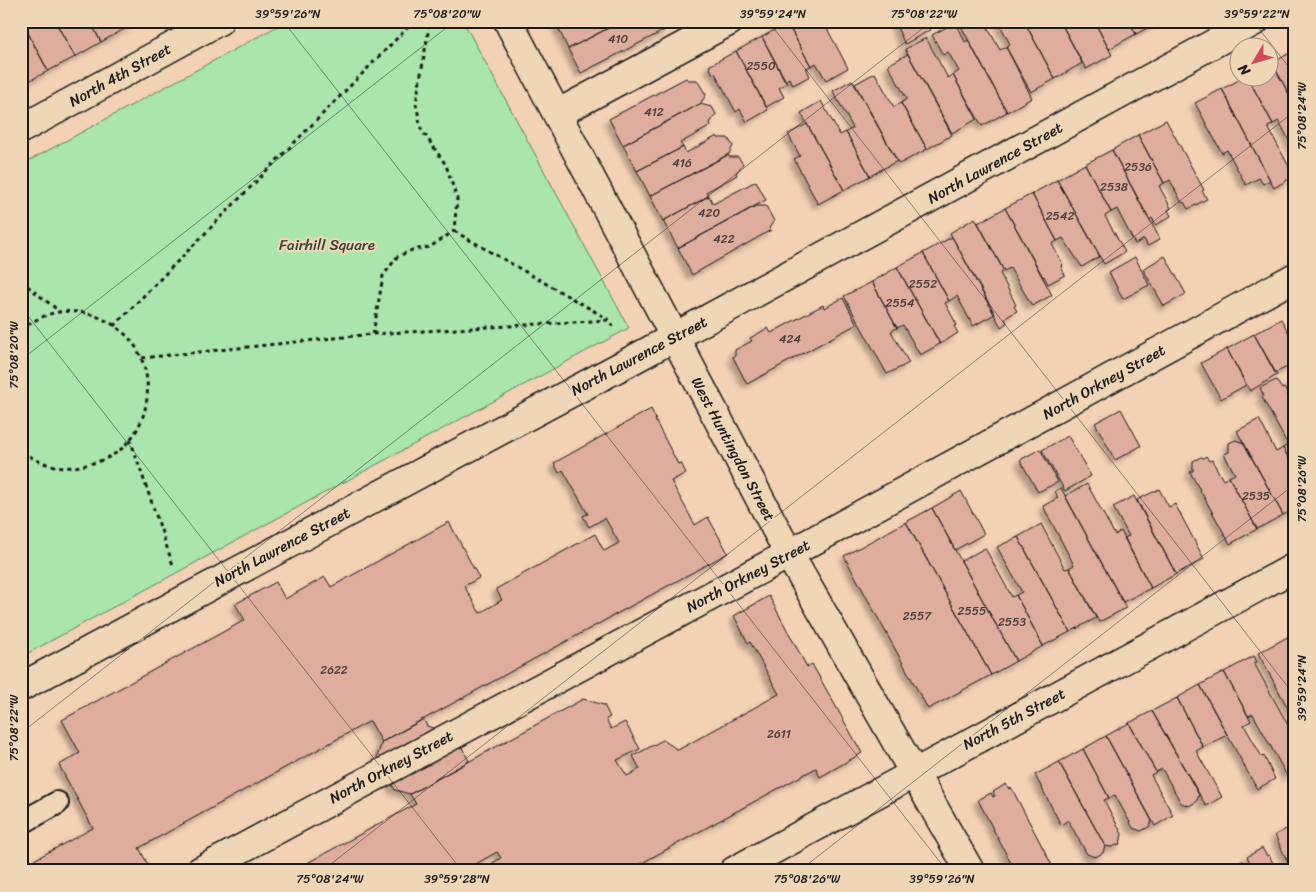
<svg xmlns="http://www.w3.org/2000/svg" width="1316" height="892" viewBox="0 0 1316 892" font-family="Sriracha,sans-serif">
  <defs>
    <filter id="shadow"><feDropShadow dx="-4.5" dy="4.5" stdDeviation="2.5" flood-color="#0004"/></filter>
  </defs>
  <rect width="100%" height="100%" fill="#f3d1b5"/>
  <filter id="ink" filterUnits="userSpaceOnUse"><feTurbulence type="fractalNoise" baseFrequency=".02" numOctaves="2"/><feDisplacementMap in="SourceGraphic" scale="10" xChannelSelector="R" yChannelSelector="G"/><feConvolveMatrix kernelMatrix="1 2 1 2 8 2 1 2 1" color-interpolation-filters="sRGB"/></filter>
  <g filter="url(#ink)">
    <path fill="#a9e5ac" stroke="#628064" d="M287,21H463L629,328L21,657V165Z"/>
    <path fill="#dead9e" stroke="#1c1c1c" filter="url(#shadow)" d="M21,21L48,71L21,85Z
      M22,21H55L75,57L48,71Z
      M55,21H90L101,42L75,57Z
      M90,21H127L130,26L101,42Z
      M127,21H139L130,26Z
      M555,21H622L568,49Z
      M622,21H660L662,25L664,22L667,29L581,73L568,49Z
      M790,21H823L848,68L826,80L816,63L811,66L787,23Z
      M894,21H925L930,30L905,44Z
      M969,21H984L1000,50L1006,47L1032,98L1007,112L961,26Z
      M998,21H1024L1055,79L1031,92L1006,47L1010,44Z
      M1024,21H1060L1082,63L1055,79Z
      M1060,21H1094L1112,55L1086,69Z
      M1094,21H1129L1136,34L1109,49Z
      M1129,21H1160L1136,34Z
      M956,22L965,42L968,40L1007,112L982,126L953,75L959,71L948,52L943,55L932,35Z
      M787,23L811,66L806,68L810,76L793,85L789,78L785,81L762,37Z
      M762,37L787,83L779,88L784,97L766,107L736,51Z
      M926,38L948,78L953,75L977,119L952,133L905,49Z
      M1295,50V105L1272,63Z
      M736,51L768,110L747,122L740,109L736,112L715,73L713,74L709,66Z
      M908,54L952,135L927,149L901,103L907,99L888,65Z
      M1272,63L1295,105V152L1279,121L1273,124L1248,78H1268V65Z
      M875,73L894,107L901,103L927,149L899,164L855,84Z
      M686,78L688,80H697L706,95L700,104L623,145L609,119Z
      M1243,78H1248L1273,124L1268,127L1294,176L1274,188L1222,89Z
      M852,80L897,161L870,176L846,132L853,128L833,91Z
      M1222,89L1270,180L1263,184L1259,178L1246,185L1227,150L1222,153L1195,103Z
      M821,101L840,135L846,132L870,176L844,190L801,113Z
      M700,104L712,107L716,114L710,123L711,126L680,143L683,147L637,171L623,145Z
      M1166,120L1204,190L1202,191L1207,199L1188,209L1184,202L1182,203L1170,180L1164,183L1138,135Z
      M807,124L844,190L818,204L794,159L800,156L788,134Z
      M1138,135L1164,183L1159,186L1171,208L1168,210L1171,216L1156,225L1152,218L1149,220L1112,150Z
      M717,136L718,138H728L733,146L729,154L650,196L637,171L683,147L686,153Z
      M1112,150L1160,239L1148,246L1144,239L1135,244L1117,209L1111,212L1085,164Z
      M728,155L729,157H738L743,164L736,173L737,175L706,192L709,196L663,221L650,196Z
      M1085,164L1111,212L1105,216L1125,252L1104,264L1057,180Z
      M1057,180L1100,256L1082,267L1063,238L1057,241L1032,194Z
      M756,181L766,200L678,248L663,221L709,196L713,204Z
      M1032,194L1057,241L1052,244L1063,265L1061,267L1065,275L1048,284L1044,276L1043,277L1005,208Z
      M756,206H766L774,221L769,228L771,230L692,275L678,248Z
      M1005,208L1052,295L1032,306L1010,268L1004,271L978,223Z
      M975,218L1004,271L1000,273L1016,305L1014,306L1017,311L1005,318L1007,323L1001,327L950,233Z
      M952,237L995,314L973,326L957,296L949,301L923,253Z
      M923,253L949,301L945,303L957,325L954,326L958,333L940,344L897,267Z
      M1165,256L1186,294L1164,306L1143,269Z
      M1135,257L1149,285L1123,299L1109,272Z
      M897,267L940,344L920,355L903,325L897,328L872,282Z
      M872,282L897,328L891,331L909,363L887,374L844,296Z
      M843,298L857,324L747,384L733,357L735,356V350L752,341L750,338L768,328L771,333L823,305L824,308Z
      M1281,319L1295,344V363L1275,373L1254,334Z
      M1254,334L1277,375L1250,391L1227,349Z
      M1227,349L1246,385L1221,399L1201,363Z
      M1276,380L1282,389L1284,388L1295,407V470L1283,448L1288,445L1262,397L1264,396L1260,388Z
      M1295,381V407L1288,395L1291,393L1287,385Z
      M651,409L656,419L655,420L678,464L681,463L686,473L671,481L695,525L708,517L728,553L382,742L370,721L139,848L151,870L149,871H21V867L93,828L59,765L80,753L62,720L245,620L235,604L276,582L285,599L325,577L331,587L449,522L479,578L464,586L480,613L502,600L496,589L595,534L604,551L619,543L605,518L589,527L583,516L588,514L563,470L559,473L554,463Z
      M1121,409L1141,446L1115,460L1095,423Z
      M1259,419L1276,452L1283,448L1295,470V509L1283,515L1237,431Z
      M1068,436L1091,476L1065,491L1042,450Z
      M1235,440L1244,443L1283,515L1257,529L1229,477L1235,474L1224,454L1229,452V443Z
      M1040,449L1058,482L1038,492L1020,460Z
      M1206,456L1209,461L1212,460L1223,480L1229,477L1257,529L1230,544L1190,472L1193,471V461L1201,457L1203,458Z
      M1087,484L1115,535L1121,531L1151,588L1123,602L1065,496Z
      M1061,488L1126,608L1099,622L1069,568L1074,565L1043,506L1058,498L1055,491Z
      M1159,489L1169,507L1175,504L1204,559L1176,574L1137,500Z
      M961,491L984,534L955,550L932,508Z
      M1134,496L1176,574L1151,588L1124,538L1129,536L1113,507Z
      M932,508L1016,661L991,675L906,522Z
      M906,522L991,675L928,709L844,556Z
      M1041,524L1065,569L1069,568L1096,618L1070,632L1018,537Z
      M1018,537L1070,632L1043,646L1016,595L1022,592L997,547Z
      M985,548L1012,597L1016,595L1043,646L1016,661L961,561Z
      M769,596L807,667L812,664L862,753L820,777L816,768L627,871H491L488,866L501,858L497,852L463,871H314L309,862L416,804L410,794L583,699L604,705L610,717L606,719L611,729L625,722L640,749L617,760L627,776L640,769L633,756L663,740L678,750L779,694L750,642L748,643L734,616Z
      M1295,633V721L1258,653Z
      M1254,656L1257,662L1254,663L1295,738V771L1287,776L1253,714L1248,716L1224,672Z
      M1224,672L1251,721L1244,725L1262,757L1264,756L1275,779L1257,789L1200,685Z
      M1200,685L1227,735L1203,747L1177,698Z
      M1177,698L1203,747L1196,751L1222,797L1206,806L1152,711Z
      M1152,711L1199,795L1196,802L1189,806L1181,803L1162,769L1156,772L1129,723Z
      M423,719L427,726L456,736L469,761L410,794L395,790L377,757L382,742Z
      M1129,723L1156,772L1151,775L1173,815L1155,826L1106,736Z
      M1106,736L1152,821L1149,827L1141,831L1133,828L1115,795L1109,798L1083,749Z
      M1083,749L1109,798L1104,800L1122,834L1120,844L1112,847L1105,846L1059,762Z
      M1059,762L1105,846L1103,853L1095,857L1087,854L1068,820L1061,825L1035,775Z
      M1006,784L1009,789L1011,787L1055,871H1015L978,800L991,793L993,797L995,796L993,792Z
      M1292,826L1295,831V871H1292L1275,835Z
      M1262,848L1267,856L1269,855L1277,871H1255L1247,857Z
      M1242,861L1252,865L1255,871H1233L1235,865Z
      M268,864L272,871H256Z
      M1189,866L1192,871H1180Z"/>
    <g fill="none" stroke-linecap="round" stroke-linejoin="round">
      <defs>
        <path id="lane" d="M21,823L57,803"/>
        <path id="street" d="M508,21L789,554L970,871
          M557,114L730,21
          M21,129L219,21
          M21,687L634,359L1255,21
          M200,871L789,554L1295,277"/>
        <path id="secondary" d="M734,871L1295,567"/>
      </defs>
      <use href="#lane" stroke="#1c1c1c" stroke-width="26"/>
      <use href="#street" stroke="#1c1c1c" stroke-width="31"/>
      <use href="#secondary" stroke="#1c1c1c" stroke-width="31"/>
      <path stroke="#1c1c1c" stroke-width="3" stroke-dasharray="4 4" stroke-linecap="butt" d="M454,231L608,319
        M21,281L59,311
        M114,326L414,21
        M21,329C33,321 45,314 59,312C92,307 131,328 142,360C154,391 146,428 120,450C109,459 95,463 81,466C62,470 35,464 21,449
        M373,334L383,276L397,257L412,250L430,247L454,231L457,199L446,165L421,129L416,103L430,21
        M142,358L373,334L608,320L615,329
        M130,439L173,565"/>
      <use href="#lane" stroke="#eed6b6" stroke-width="22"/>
      <use href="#street" stroke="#eed6b6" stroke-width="28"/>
      <use href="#secondary" stroke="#eed6b6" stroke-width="28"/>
    </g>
  </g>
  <path fill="none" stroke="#1c1c1c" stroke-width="1" stroke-opacity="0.45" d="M283,21L947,871M768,21L1295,696M1253,21L1295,75M21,307L462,871M21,360L455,21M21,733L932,21M322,871L1295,111M799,871L1295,484M1277,871L1295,857"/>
  <g text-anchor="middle" stroke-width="4.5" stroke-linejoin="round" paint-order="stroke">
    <g font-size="12" fill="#4c403c">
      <text x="618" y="43">410</text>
      <text x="761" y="70">2550</text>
      <text x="654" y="116">412</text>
      <text x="682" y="167">416</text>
      <text x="1138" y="171">2536</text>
      <text x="1114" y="191">2538</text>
      <text x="709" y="217">420</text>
      <text x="1060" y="220">2542</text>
      <text x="724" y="243">422</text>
      <text x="923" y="288">2552</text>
      <text x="900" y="307">2554</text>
      <text x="790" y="343">424</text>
      <text x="1256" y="500">2535</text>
      <text x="972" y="615">2555</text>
      <text x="917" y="620">2557</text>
      <text x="1012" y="626">2553</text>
      <text x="334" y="674">2622</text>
      <text x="779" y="738">2611</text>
    </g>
    <g font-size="15" fill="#1c1c1c" stroke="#eed6b6">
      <text transform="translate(120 75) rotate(-29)" y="5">North 4th Street</text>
      <text transform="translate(995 163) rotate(-29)" y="5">North Lawrence Street</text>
      <text transform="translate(639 356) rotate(-28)" y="5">North Lawrence Street</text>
      <text transform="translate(1104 382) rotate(-29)" y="5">North Orkney Street</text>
      <text transform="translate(733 449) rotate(62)" y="5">West Huntingdon Street</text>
      <text transform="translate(282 547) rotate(-28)" y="5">North Lawrence Street</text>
      <text transform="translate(748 576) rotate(-28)" y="5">North Orkney Street</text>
      <text transform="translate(1014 719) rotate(-28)" y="5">North 5th Street</text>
      <text transform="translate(391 767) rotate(-28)" y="5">North Orkney Street</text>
    </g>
    <g font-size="15" fill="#384439" stroke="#eed6b6">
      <text x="327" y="250">Fairhill Square</text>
    </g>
  </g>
  <rect width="1316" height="892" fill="none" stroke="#eed6b6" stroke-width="55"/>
  <g transform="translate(1254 62) rotate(232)"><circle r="24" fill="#eed6b6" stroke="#9a8c78"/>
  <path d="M0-4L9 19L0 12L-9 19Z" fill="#d1495b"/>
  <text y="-8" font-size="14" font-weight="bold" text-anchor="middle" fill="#1c1c1c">N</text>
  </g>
  <rect x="28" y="28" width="1260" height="836" fill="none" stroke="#1c1c1c" stroke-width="2"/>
  <g font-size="12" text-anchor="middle" fill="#1c1c1c">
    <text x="288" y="18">39°59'26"N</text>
    <text x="447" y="18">75°08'20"W</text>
    <text x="773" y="18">39°59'24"N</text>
    <text x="924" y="18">75°08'22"W</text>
    <text x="1257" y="18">39°59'22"N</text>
    <text transform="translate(1302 116) rotate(-90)" y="4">75°08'24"W</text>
    <text transform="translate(14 355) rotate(-90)" y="4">75°08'20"W</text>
    <text transform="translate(1302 489) rotate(-90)" y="4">75°08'26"W</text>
    <text transform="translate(1302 688) rotate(-90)" y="4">39°59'24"N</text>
    <text transform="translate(14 728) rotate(-90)" y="4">75°08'22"W</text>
    <text x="330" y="883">75°08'24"W</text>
    <text x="457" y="883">39°59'28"N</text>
    <text x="807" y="883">75°08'26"W</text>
    <text x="942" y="883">39°59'26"N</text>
  </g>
</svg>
